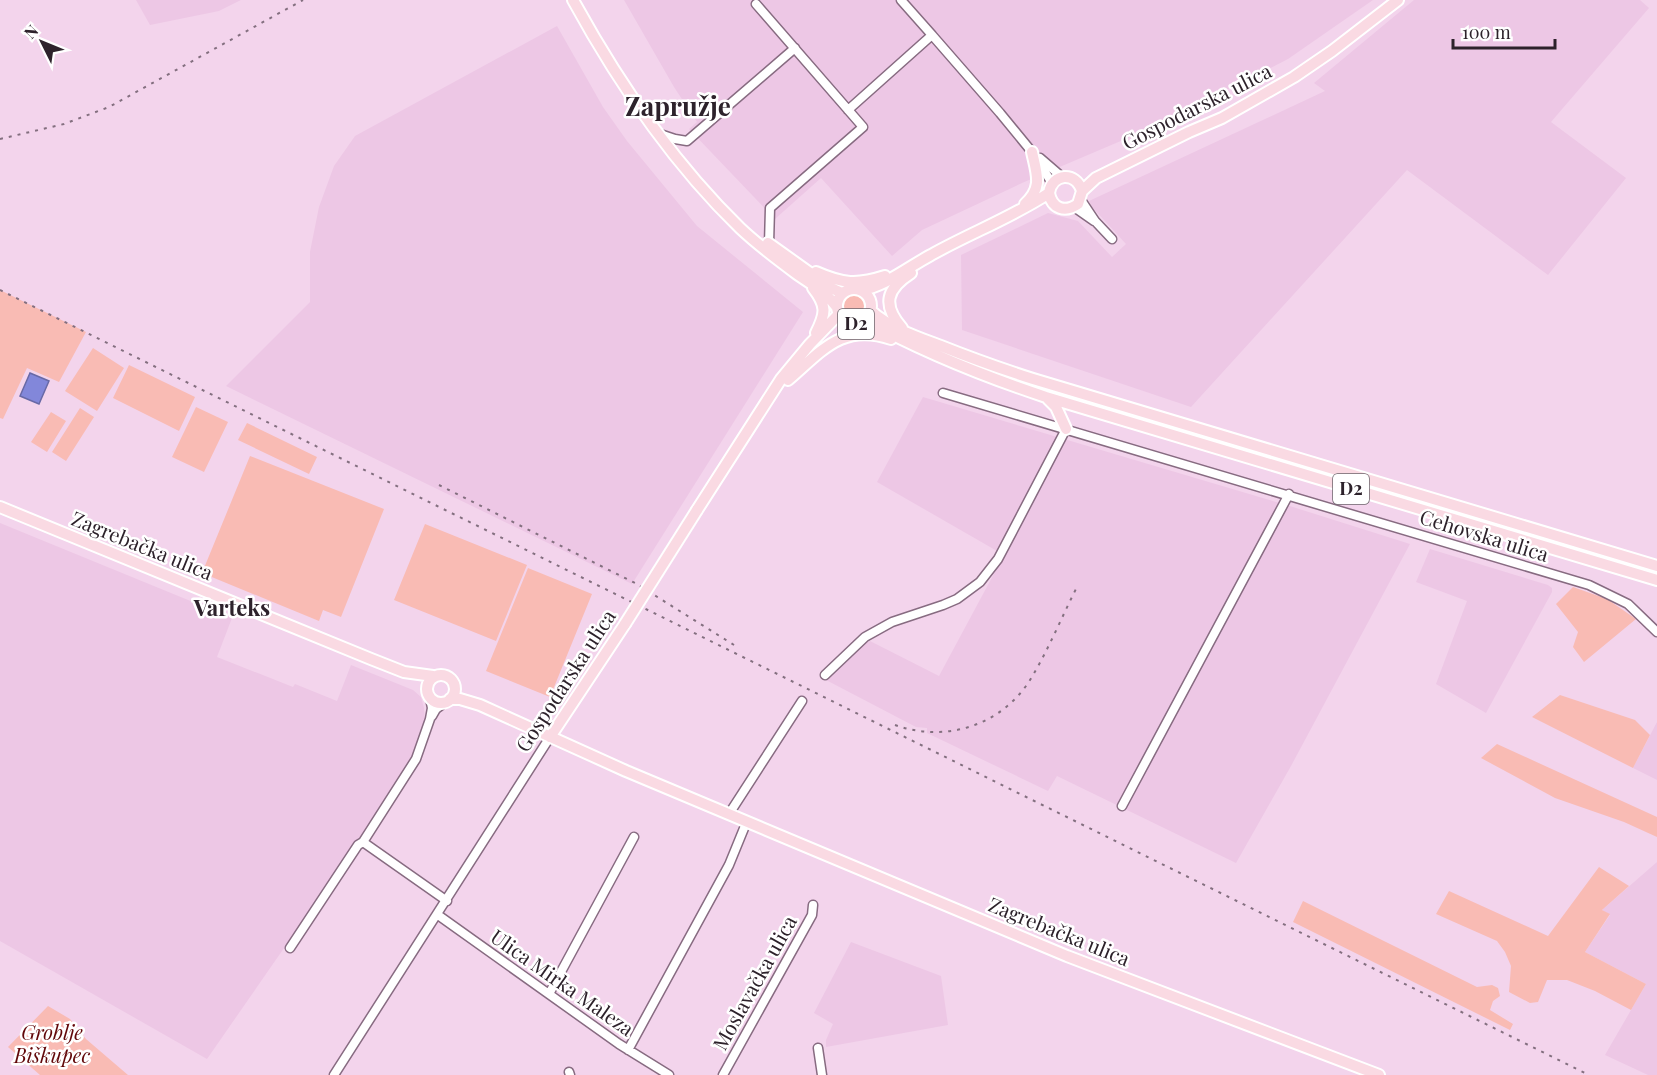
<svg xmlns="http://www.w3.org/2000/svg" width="1657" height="1075" viewBox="0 0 1657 1075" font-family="'Playfair Display',serif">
  <rect width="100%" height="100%" fill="#f3d4ec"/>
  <path fill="#edc7e5" d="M136,0H241L219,11L150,25Z
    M624,0H1373L1288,59L1156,126L1022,183L922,230L892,256L821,178L775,219L689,129L697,122L674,87Z
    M1414,0H1640L1649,8L1551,122L1626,178L1548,275L1407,170L1191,407L962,330L961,255L1048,213L1078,221L1112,257L1126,244L1092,207L1089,201L1325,91L1314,83Z
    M557,26L603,107L627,141L697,226L803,312L632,584L226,386L310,302V252L319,207L334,166L355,136Z
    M923,397L1293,507L1410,544L1291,766L1236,863L1057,776L1048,791L927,733V728L916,727L826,680L862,645L870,641L939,676L1004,555L877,482Z
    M0,523L232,618L217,657L293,687L295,684L337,701L351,665L413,690L421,697L424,708L425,723L417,752L341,866L207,1059L0,941Z
    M1430,549L1548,585L1552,588V592L1486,713L1436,684L1467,601L1416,582Z
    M1657,722V780L1633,768Z
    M1657,862V1075H1648L1605,1055L1646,984L1585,952L1610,915L1602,910Z
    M851,942L941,976L948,1025L826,1047V1040L833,1024L814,1013Z"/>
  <path fill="#f9bbb4" d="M0,290L86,332L59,382L27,368L3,419L0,418Z
    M840 307a13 13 0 1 1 26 0a13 13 0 1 1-26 0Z
    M93,348L124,368L97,411L65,391Z
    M129,365L195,397L179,431L113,398Z
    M196,407L228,422L204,472L172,457Z
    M80,408L94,417L66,461L52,452Z
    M51,412L66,421L47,452L31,442Z
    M247,423L317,457L309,474L238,440Z
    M250,456L384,509L341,617L323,610L319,621L202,573Z
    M425,524L527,565L496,641L394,600Z
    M528,568L592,594L550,697L486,671Z
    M1573,587L1607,599L1636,619L1584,662L1573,647L1578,632L1556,604Z
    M1560,695L1635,720L1650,735L1633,768L1532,717Z
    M1497,744L1657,817V837L1624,822L1555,798L1481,758Z
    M1599,867L1629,886L1602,910L1610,914L1585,952L1646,984L1631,1010L1595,991L1567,980H1547L1538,1002L1530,1003L1509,992L1511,966L1505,952L1497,941L1436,914L1449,891L1548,936Z
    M1303,901L1477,987L1492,985L1498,988L1500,996L1493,1001L1490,1010L1513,1024L1510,1030L1293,922Z
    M48,1006L70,1019L86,1039L128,1075H40L8,1047Z"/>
  <path fill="#8287da" stroke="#6869a6" stroke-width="1.5" d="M30,373L49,381L39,404L20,396Z"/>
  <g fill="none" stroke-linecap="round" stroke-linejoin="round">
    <defs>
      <path id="minor" d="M901,0L932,35
        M756,4L863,127L770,208L769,244
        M848,110L932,35L1000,113L1032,152L1052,183
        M657,133L675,139L687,141L795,48
        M1040,158L1062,177
        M1081,200L1095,221L1112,239
        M1074,207L1094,221
        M943,393L1589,585L1628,604L1657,632
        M825,675L865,637L892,622L943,605L957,599L980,582L998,559L1066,429
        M430,698L432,708L430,719L416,759L363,842L447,901
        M432,716L436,709L444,703
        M1122,806L1289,494
        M729,814L802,701
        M438,915L619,1044L669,1075
        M290,948L358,845L363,842
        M549,994L634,837
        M818,1048L822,1075
        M628,1050L729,865L747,821
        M569,1072L570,1075
        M334,1075L550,737
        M723,1075L812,915L813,905"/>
      <path id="major" d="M573,0C619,84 672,162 740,228C758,245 778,260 797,274C811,284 826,292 836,306
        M1082,191L1096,178L1189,132L1222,118L1294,77L1332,51L1398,0
        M1025,204C1043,187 1037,175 1032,152
        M768,243L831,288L842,293
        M816,272C843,284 857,285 885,276
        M813,288C827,306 826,313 816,333
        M837 306a17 17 0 1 1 34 0a17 17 0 1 1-34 0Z
        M861,290C884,287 910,266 931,255C970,233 1011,218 1049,193C1052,173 1076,171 1082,191L1078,204C1065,213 1052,209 1049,193
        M871,311C890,328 917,337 941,346C971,358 1002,369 1033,379L1657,566
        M865,320C923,352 983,376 1046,397L1657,580
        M902,328C882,305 886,289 911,273
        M788,380C821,352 842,322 891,339
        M1048,399L1056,407L1066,429
        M0,507L371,659L404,672L433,676
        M697,510L781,379L810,344L838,315
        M427 689a14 14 0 1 1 28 0a14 14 0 1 1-28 0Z
        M450,699H460L480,705L626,771L1067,956L1379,1075
        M550,737L625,624"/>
    </defs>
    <use href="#minor" stroke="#876b81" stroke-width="11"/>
    <use href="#major" stroke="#fff" stroke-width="14"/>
    <use href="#minor" stroke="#fff" stroke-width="8"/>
    <use href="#major" stroke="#fadae3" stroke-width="10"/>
    <path stroke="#836f7f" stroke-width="2" stroke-dasharray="3 6" stroke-linecap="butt" d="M0,139L64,124L109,107L303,0
      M0,290L1589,1075
      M439,485L635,583L734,645
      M895,725C945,743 1001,726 1030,680C1048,651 1062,616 1078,585"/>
    <defs>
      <path id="major-bridge" d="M625,624L697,510"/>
    </defs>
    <use href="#major-bridge" stroke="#fff" stroke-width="14" stroke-linecap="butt"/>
    <use href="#major-bridge" stroke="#fadae3" stroke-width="10"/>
  </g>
  <g text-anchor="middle" stroke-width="5" stroke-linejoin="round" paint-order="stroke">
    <g fill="#fff" stroke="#6c646b" stroke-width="1.5">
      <rect x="838" y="309" width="36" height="30" rx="4.5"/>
      <rect x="1333" y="474" width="36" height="30" rx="4.5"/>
    </g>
    <g font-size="18" font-weight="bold" fill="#2d222b">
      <text x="856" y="330">D2</text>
      <text x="1351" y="495">D2</text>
    </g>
    <g font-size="20" fill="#2d222b" stroke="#fff">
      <text transform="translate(1197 107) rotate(-27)" y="7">Gospodarska ulica</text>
      <text transform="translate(1484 536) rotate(17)" y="7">Cehovska ulica</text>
      <text transform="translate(142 546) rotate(22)" y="7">Zagrebačka ulica</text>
      <text transform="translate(566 681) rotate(-57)" y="7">Gospodarska ulica</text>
      <text transform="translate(1059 932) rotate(22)" y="7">Zagrebačka ulica</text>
      <text transform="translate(562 983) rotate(35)" y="7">Ulica Mirka Maleza</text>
      <text transform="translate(755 983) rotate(-61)" y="7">Moslavačka ulica</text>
    </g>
    <g font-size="20" font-style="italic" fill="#610709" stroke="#fff">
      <text x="52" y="1040">Groblje<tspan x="52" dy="23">Biškupec</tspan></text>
    </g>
    <g font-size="22" font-weight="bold" fill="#2d222b" stroke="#fff">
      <text x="232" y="616">Varteks</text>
    </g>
    <g font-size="26" font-weight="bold" fill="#2d222b" stroke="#fff">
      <text x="678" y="116">Zapružje</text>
    </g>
  </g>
  <g transform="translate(42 42) rotate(313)" stroke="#ffffff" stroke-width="4.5" paint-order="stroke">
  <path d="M0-4.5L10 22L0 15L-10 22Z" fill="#2d222b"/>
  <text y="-9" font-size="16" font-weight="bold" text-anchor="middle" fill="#2d222b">N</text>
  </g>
  <path d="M1453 39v9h102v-9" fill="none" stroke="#2d222b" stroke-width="3"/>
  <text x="1462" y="39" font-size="18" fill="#2d222b" stroke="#ffffff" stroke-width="4.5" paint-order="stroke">100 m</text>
</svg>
